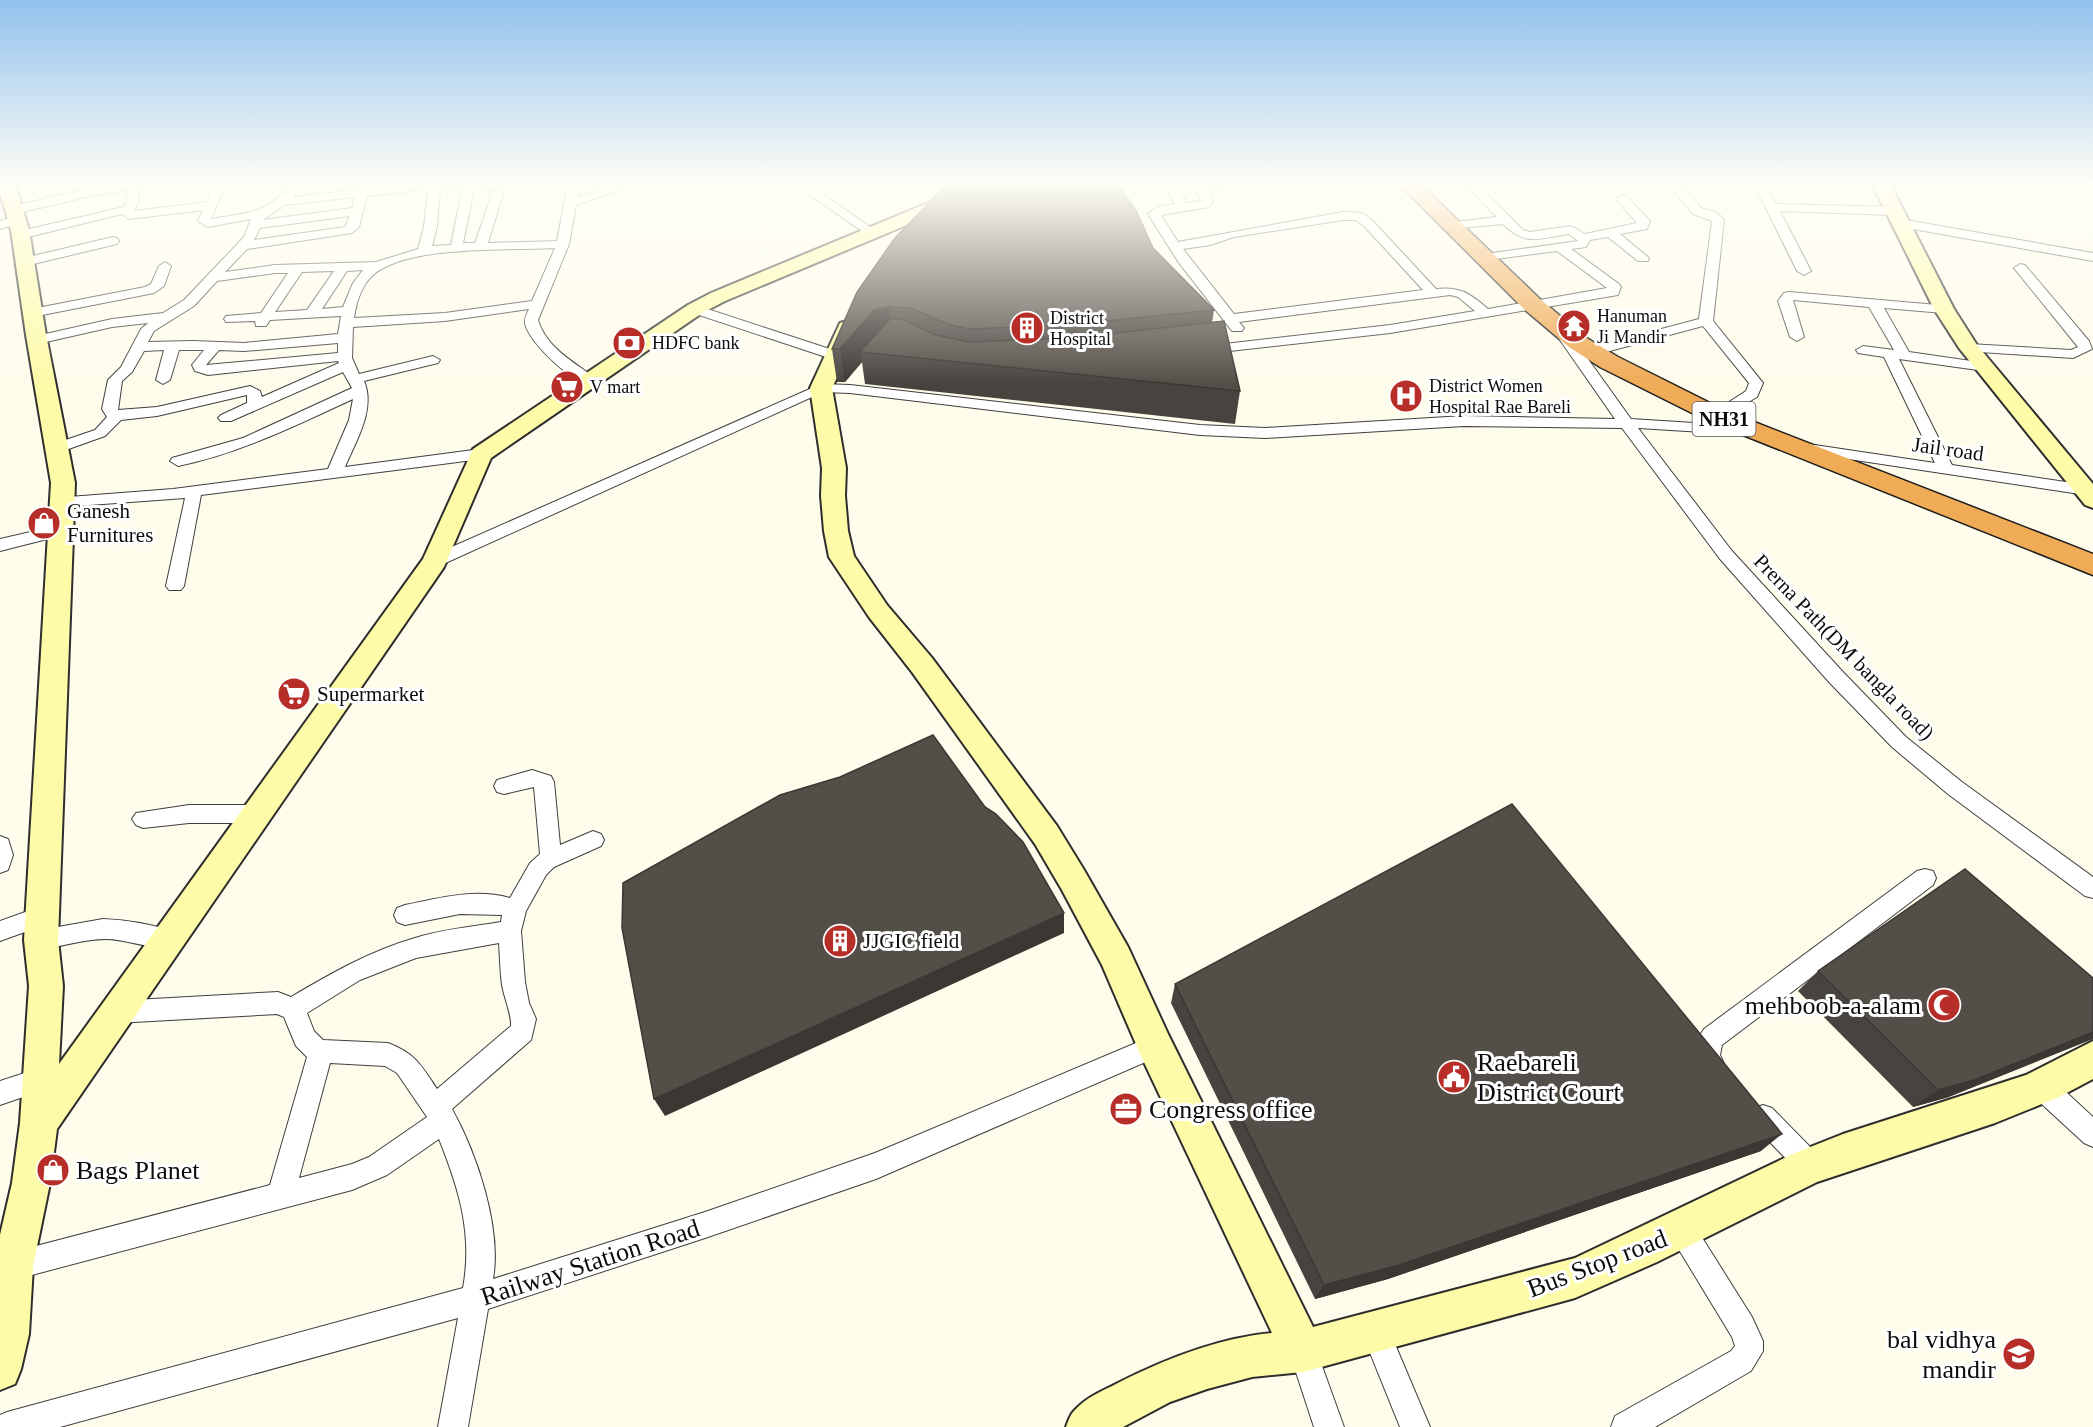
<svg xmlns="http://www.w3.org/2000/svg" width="2093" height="1427" viewBox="0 0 2093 1427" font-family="'Times New Roman',serif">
  <rect width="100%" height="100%" fill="#fefceb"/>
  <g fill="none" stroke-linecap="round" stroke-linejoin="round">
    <defs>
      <path id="street" d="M121,184H150L138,188L139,200L134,211L207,202L214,184H226L211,219C245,213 269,214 290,184H302L293,197L410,184H518L512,188L474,190L463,243H475L493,191L497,190L503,194L488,243L557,241L568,184H580L578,197L619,184H637L576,205L569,244L538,320C546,347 572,361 594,377L596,380L594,383C576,388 528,342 525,323C524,318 527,314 529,309L445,321L353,327L352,358L359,374L433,356L440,360L438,363L364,381C376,409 356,441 345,467L481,449L489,454L481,459L201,495L184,586L181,590H169L166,586L185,498L62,507L56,506L54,502L56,498L173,489L328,469L349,420L353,399C295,426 240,453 178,466L170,461L172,458L243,438L352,388L343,372L231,421H221L218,418L221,415L247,403V395L157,416L121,420L105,436L63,451H51L49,448L51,445L95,430L107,417L102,409L108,380L121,367L141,329L148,323L112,327L37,344L32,343L30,340L32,337L112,319L163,313L184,300L244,237L251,219L208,227L198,221L203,210L129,219L122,214L20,239L14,235L16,232L124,207L127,200L126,190L86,197L14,214L10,213V207L86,189ZM428,189L424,227L418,249L376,262L275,265L225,272L247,249L352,233L359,227L367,196ZM440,189L462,190L451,245L432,246L437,227ZM355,197L352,208L263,220L284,205ZM350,216L345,227L254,240L260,228ZM555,248L532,301L445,313L354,318C356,304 361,287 371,277C404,244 509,251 555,248ZM363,270L353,283L343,307L322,309L347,271ZM334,271L307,310L275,312L302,272ZM275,273H288L261,313L226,316L224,319L226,322L255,321L256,326H266L270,320L341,316L338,334L244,343L193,341L148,342L154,331L194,306L217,281ZM338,343V353L206,365L219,350L244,351ZM164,350L156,380L163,384L170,380L179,350H204L192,365L195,371L208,375L338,361L339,363L262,397L260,391L250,386L157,407L118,410L122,381L132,372L144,351Z
        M794,184H808L879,233L873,237L869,236Z
        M1163,184H1175L1187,203L1201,201L1197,193L1201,186L1232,184L1210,191L1213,202L1209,207L1161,215L1178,242L1343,212L1362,213L1372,220L1436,289C1460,286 1471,294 1488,309L1607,288L1557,251L1481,261L1480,258L1486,254L1578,241L1569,234C1540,238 1526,247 1503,224L1450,229L1448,226L1454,222L1497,217L1464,184H1477L1523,230L1530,232L1571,226L1585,234L1637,223L1616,199L1622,195L1626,196L1650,221L1647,229L1620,234L1649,258L1648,261H1638L1608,237L1590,240L1586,247L1571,249L1619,284L1621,287L1618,295L1390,333L1203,354L1196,350L1198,347L1390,325L1475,311L1458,297L1450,295L1239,322L1244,328L1242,331H1232L1179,263L1148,214L1157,207L1175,204ZM1343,220H1355L1364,226L1423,290L1234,314L1183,249L1210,245L1234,237Z
        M1410,184H1450C1442,190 1414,193 1406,187Z
        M1668,184H1680L1701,208L1717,213L1724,220L1713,321L1763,383L1757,397L1717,421L1709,416L1712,413L1746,391L1749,383L1703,326L1591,356L1584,352L1586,349L1699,319L1712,221L1693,214Z
        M1754,184H1766L1776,204L1894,207L1900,211L1894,215L1780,211L1811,271L1804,275L1797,271Z
        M17,216L21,217V223L0,229V221Z
        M1900,219L2093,253V261L1896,226L1894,223L1896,220Z
        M113,237L117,238L119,241L117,244L25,266L19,262L20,259Z
        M165,262L171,266L164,286L154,293L32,317L25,313L32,309L145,287L151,284L159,266Z
        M2020,264L2025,265L2089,341L2092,349L2073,358L1964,351L1962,348L1969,344L2071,350L2078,347L2014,268Z
        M1789,292L1949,306L1951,309L1944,313L1884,308L1909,352L1985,363L1992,367L1985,371L1899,359L1952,465L2093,486V496L1802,452L1800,449L1808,444L1935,463L1884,357L1858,353L1856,350L1863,346L1894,350L1869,307L1793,300L1804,337L1797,341L1790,337L1778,301L1784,293Z
        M695,305L842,353L844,356L837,360L832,359L690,312L688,309L690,306Z
        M1560,326L1565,327L1631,419L1757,427L1760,430L1757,433L1752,435L1638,428L1732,551L1843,672L1906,737L1962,782L2093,877V898L2085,896L1948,794L1892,747L1829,682L1720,559L1622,428L1464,426L1265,438L1200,435L850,393L823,392L441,565H429L426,561L429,557L821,384L850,385L1200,425L1265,428L1464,416L1615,419L1553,330Z
        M61,525L67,526L69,530L67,534L0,551V539Z
        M532,770L551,776L554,782L560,845L593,831L601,834L604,840L601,846L554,867L546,875L526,911L521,931L525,982L529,1003L536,1019L531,1040L452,1109C477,1154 502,1228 493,1279L705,1212L875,1153L1155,1035L1164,1038L1167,1046L1164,1054L876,1179L705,1238L488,1309L468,1427H438L458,1318L60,1427H0V1415L7,1412L463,1288C473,1234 459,1189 439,1139L387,1175L352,1190L13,1280L3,1276L0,1264L3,1256L13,1252L270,1185L307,1057L296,1046L284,1017L277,1014L116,1023L108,1020L104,1012L108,1004L116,1001L278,992L291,997C330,974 370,951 415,938C442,929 472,927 501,922L502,915L460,914L405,925L397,922L394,915L397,908L405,905C440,898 475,888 510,898L530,863L540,854L534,787L504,794L497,792L494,786L497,780ZM499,943C500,957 500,971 502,985C504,997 512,1016 511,1026L437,1089C421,1065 416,1054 388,1043L323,1040L314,1031L307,1013L360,980L416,958ZM330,1063L385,1066L397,1073L427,1117L369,1157L352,1164L299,1178Z
        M189,805H256L263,808L266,814L263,820L256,823H189L143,828L136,825L132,819L136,813Z
        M0,836L8,839L13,855L8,870L0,873Z
        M1925,869L1933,871L1936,878L1933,885L1722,1045L1720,1055L1725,1066L1722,1074L1713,1078L1704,1074C1695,1057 1692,1046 1704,1029L1917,871Z
        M42,906L50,909L53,916L50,923L0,941V921Z
        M103,919C127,920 152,924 175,932L178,939L175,946C158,952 126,939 106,939C85,939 62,946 41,950L33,947L30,940L33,933L41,930Z
        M46,1066L55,1070L58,1078L55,1086L0,1105V1081Z
        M2042,1075L2051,1078L2093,1117V1147L2084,1143L2033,1096L2030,1087L2033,1078Z
        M1763,1105L1772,1108L1821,1158L1825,1167L1821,1176L1812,1180L1803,1176L1754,1126L1750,1117L1754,1108Z
        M1681,1216L1691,1220L1752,1317L1763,1341V1351L1751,1371L1655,1427H1611L1615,1416L1731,1351L1735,1346L1732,1337L1667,1230L1671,1220Z
        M1376,1319L1386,1323L1430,1427H1400L1362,1333L1366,1323Z
        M1303,1337L1313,1341L1344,1427H1314L1289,1351L1293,1341Z"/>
      <path id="secondary" d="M0,184H15L29,230L46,335L75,483L58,940L63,986L59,1064L423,559L473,449L688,305L711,293L952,193L962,184H981L964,201L725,301L702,313L491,458L444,567L57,1129L50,1183L33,1266L29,1334L21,1369L15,1384L0,1390V1235L12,1183L20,1123L29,986L24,940L51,483L26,335L11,230L0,193Z
        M1872,184H1890L1954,309L1977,345L2093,484V508L2085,505L1959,348L1934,309Z
        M847,321L854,323L857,327L847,356L832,388L846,468L845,496L848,531L854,556L887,605L932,658L1057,826L1084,870L1128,947L1168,1034L1313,1327L1575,1258L1795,1153L1843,1134L2026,1075L2093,1041V1079L2059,1097L1995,1123L1817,1182L1657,1262L1575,1298L1303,1372L1252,1377L1207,1389L1170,1402L1123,1427H1066C1068,1422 1070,1415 1074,1411C1085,1398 1102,1391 1116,1384C1165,1359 1218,1338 1272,1333L1142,1058L1102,965L1062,890L1035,844L912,672L869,617L829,557L824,531L821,496L822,468L810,388L840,323Z"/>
      <path id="highway" d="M1399,184H1420L1540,299L1585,337L1618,357L1726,411L2093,554V575L1708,421L1600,367L1569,347L1524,309Z"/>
    </defs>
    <use href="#street" stroke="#3f3f3f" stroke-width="2"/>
    <use href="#secondary" stroke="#2e2e2e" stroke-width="4"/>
    <use href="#highway" stroke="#1d1d1d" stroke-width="3"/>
    <use href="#street" fill="#fff" fill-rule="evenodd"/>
    <use href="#secondary" fill="#fdfba8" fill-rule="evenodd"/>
    <use href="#highway" fill="#f0ab57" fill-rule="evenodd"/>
  </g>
  <path fill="#48433e" d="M947,184L1153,248L1214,310L1212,323L1240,391L1235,424L865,384L862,362L845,382H837L832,349Z
    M1818,971L1949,1097L1913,1107L1798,991Z
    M1175,984L1761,1151L1388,1279L1315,1299L1171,1003Z"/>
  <path fill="#3b3732" d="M889,307L892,339L860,352L862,362L845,382L840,349L874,310Z
    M1064,913V933L665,1116L654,1099Z
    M2093,1032V1039L1949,1097L1913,1107L1938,1090Z
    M1782,1134L1761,1151L1388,1279L1315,1299L1324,1285Z"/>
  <path fill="#544e48" stroke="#3b3732" stroke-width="1.5" d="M947,184H1116L1119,186L1136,210L1153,248L1214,310L1069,325L969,329L947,324L911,308L889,307L874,310L840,349H832L857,292L895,238Z
    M890,319H902L936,335L969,342L1070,338L1224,321L1240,391L860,352Z
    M933,735L985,807L996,814L1023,842L1064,913L654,1099L622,928L623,883L780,795L840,777Z
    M1512,804L1782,1134L1399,1265L1324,1285L1175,984Z
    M1965,869L2093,978V1032L1974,1080L1938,1090L1818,971Z"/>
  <linearGradient id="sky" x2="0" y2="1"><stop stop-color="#92c1ed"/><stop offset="0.48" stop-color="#fffef6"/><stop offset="1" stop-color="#fffef6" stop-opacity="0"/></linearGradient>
  <rect width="2093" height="384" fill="url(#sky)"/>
  <defs>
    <symbol id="temple-disc" viewBox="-11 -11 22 22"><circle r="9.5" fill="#b72e28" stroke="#fff"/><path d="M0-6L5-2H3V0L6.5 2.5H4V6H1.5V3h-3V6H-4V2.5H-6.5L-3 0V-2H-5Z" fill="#fff"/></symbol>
    <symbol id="building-disc" viewBox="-11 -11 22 22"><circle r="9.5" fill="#b72e28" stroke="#fff"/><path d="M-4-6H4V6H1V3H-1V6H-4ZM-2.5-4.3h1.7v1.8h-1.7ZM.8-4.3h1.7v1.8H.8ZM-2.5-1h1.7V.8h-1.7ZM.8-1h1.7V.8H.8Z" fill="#fff"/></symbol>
    <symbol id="bank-disc" viewBox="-11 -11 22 22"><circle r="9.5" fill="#b72e28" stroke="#fff"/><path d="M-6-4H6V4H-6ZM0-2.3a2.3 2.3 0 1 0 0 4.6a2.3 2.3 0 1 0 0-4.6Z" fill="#fff"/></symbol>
    <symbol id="supermarket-disc" viewBox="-11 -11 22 22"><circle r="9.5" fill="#b72e28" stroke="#fff"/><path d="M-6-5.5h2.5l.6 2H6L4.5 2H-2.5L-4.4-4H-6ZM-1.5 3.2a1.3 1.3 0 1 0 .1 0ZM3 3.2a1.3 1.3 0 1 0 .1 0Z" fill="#fff"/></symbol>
    <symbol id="hospital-disc" viewBox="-11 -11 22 22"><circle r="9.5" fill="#b72e28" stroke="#fff"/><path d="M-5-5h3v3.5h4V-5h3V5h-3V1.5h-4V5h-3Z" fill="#fff"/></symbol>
    <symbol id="shop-disc" viewBox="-11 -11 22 22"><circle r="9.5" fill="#b72e28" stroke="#fff"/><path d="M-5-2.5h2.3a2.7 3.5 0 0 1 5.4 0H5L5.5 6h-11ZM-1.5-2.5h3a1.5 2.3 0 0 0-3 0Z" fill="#fff"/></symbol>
    <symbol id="mosque-disc" viewBox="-11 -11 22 22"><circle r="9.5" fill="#b72e28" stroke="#fff"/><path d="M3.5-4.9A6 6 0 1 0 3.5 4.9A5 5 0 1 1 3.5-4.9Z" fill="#fff"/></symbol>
    <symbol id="civic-disc" viewBox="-11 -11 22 22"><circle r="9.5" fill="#b72e28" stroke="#fff"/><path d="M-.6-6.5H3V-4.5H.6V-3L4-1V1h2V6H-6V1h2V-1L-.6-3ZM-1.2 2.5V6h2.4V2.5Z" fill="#fff"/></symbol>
    <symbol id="office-disc" viewBox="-11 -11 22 22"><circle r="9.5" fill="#b72e28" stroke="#fff"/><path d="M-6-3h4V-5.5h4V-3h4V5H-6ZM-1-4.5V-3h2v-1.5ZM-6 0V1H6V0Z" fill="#fff"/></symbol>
    <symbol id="school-disc" viewBox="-11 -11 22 22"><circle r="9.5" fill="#b72e28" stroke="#fff"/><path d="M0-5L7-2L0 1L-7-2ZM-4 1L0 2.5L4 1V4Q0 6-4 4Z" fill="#fff"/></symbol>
  </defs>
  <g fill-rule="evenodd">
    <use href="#temple-disc" x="1555" y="307" width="38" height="38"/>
    <use href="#building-disc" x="1008" y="309" width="38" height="38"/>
    <use href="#bank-disc" x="610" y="324" width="38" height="38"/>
    <use href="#supermarket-disc" x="548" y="368" width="38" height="38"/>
    <use href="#hospital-disc" x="1387" y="377" width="38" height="38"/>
    <use href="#shop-disc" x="25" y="504" width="38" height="38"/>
    <use href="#supermarket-disc" x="275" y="675" width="38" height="38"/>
    <use href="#building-disc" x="821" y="922" width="38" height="38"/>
    <use href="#mosque-disc" x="1925" y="986" width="38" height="38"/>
    <use href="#civic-disc" x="1435" y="1058" width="38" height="38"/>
    <use href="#office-disc" x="1107" y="1090" width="38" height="38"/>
    <use href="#shop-disc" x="34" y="1151" width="38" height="38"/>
    <use href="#school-disc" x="2000" y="1335" width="38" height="38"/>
  </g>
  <g text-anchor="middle" stroke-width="6" stroke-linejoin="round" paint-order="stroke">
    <g font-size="18" fill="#0c0c0c" stroke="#fff" text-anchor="start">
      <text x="1597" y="322">Hanuman<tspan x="1597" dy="21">Ji Mandir</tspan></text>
      <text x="1050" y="324">District<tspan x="1050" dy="21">Hospital</tspan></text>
      <text x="652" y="349">HDFC bank</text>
      <text x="1429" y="392">District Women<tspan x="1429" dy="21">Hospital Rae Bareli</tspan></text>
      <text x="590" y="393">V mart</text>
    </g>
    <rect fill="#fff" stroke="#555" stroke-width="1.5" x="1692.5" y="402" width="63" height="34" rx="4.5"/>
    <g font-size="20" font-weight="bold" fill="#0c0c0c">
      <text x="1724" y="426">NH31</text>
    </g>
    <g font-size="21" fill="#0c0c0c" stroke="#fff">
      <text transform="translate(1948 449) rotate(8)" y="7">Jail road</text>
      <text transform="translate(1844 647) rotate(46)" y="7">Prerna Path(DM bangla road)</text>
    </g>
    <g font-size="21" fill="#0c0c0c" stroke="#fff" text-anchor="start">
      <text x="67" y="518">Ganesh<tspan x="67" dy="24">Furnitures</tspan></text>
      <text x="317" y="701">Supermarket</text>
      <text x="863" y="948">JJGIC field</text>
    </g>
    <g font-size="26" fill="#0c0c0c" stroke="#fff" text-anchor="start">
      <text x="1921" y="1014" text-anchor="end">mehboob-a-alam</text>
      <text x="1477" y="1071">Raebareli<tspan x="1477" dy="30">District Court</tspan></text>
      <text x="1149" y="1118">Congress office</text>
      <text x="76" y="1179">Bags Planet</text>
      <text x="1996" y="1348" text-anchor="end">bal vidhya<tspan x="1996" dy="30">mandir</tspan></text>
    </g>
    <g font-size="26" fill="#0c0c0c" stroke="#fff">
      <text transform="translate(590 1262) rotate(-18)" y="9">Railway Station Road</text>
      <text transform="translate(1597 1263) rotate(-21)" y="9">Bus Stop road</text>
    </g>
  </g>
</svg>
